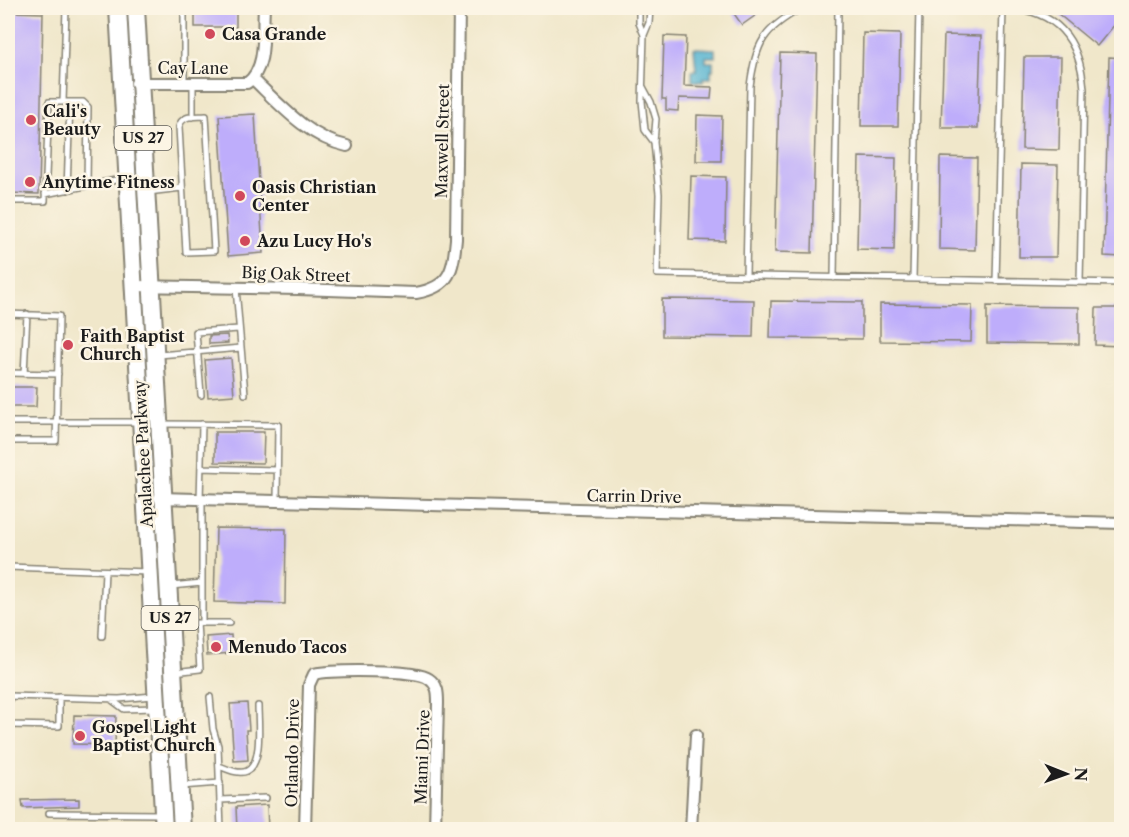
<svg xmlns="http://www.w3.org/2000/svg" width="1129" height="837" viewBox="0 0 1129 837" font-family="'Libre Caslon Text',serif">
  <rect width="100%" height="100%" fill="#fcf5e5"/>
  <filter id="ink" filterUnits="userSpaceOnUse"><feTurbulence type="fractalNoise" baseFrequency=".0167" numOctaves="2"/><feDisplacementMap in="SourceGraphic" scale="12" xChannelSelector="R" yChannelSelector="G"/><feConvolveMatrix kernelMatrix="1 2 1 2 8 2 1 2 1" color-interpolation-filters="sRGB"/></filter>
  <filter id="wash" filterUnits="userSpaceOnUse"><feTurbulence type="fractalNoise" baseFrequency=".008" numOctaves="4" result="noise"/><feDisplacementMap in="SourceGraphic" scale="24" xChannelSelector="R" yChannelSelector="G"/><feGaussianBlur stdDeviation="1.35" result="paint"/><feColorMatrix in="noise" values="0 0 0 0 0 0 0 0 0 0 0 0 0 0 0 0 0 1.4 0 .05"/><feComposite in="paint" operator="in"/></filter>
  <g filter="url(#wash)">
    <rect width="100%" height="100%" fill="#f0e7ca"/>
    <path fill="#52b3d1" stroke="#376876" stroke-width="1.5" d="M694,48L715,49V57H706V62H713V70H711V78H703V82L692,81V71L696,70Z"/>
    <g id="blocks">
      <path fill="#beadfb" d="M195,8H236V27H195Z
        M730,8H766L742,25Z
        M1051,8H1108L1120,18L1097,46Z
        M8,12L43,13L39,194L8,193Z
        M863,33L900,34L898,126H861Z
        M944,35L981,36L978,128H941Z
        M664,36L686,37L684,86L712,87L711,99L679,98L678,111L666,110V99H662Z
        M780,53L817,54L812,253L775,252Z
        M1024,57H1061L1059,150L1022,149Z
        M1109,57L1122,58V257L1104,256Z
        M255,114L263,253L228,256L219,116Z
        M697,115L722,116L721,161H696Z
        M859,157L896,158L894,250L857,249Z
        M940,157L977,158L975,250L939,249Z
        M1021,164L1058,165L1056,257H1019Z
        M691,176L726,177L725,241L689,240Z
        M662,299L754,300L753,337L662,336Z
        M771,301L862,302V339L770,338Z
        M880,304L972,305L971,342L880,341Z
        M987,306L1079,307V344L987,343Z
        M1096,308H1122V346L1095,345Z
        M227,335L228,343L209,344V336Z
        M231,358L234,395L208,397L205,360Z
        M8,387H37L36,407H8Z
        M215,432H264L263,463L215,462Z
        M216,528L286,529L285,604L214,602Z
        M231,635L232,653L207,655L206,637Z
        M247,703L249,730H246L248,760L234,761L230,704Z
        M74,715L116,716L115,745L73,744Z
        M79,799V806L23,808L22,800Z
        M267,805L268,830H237L236,807Z"/>
    </g>
  </g>
  <g filter="url(#ink)">
    <use href="#blocks" fill-opacity="0" stroke="#868273" stroke-width="1.5"/>
    <g fill="none" stroke-linecap="round" stroke-linejoin="round">
      <defs>
        <path id="service" d="M184,8V83
          M639,8V23L644,35
          M650,8L649,23L644,35L642,101L645,130L654,142
          M1005,8C1056,9 1080,39 1084,89L1080,282
          M643,87L651,102L656,119L654,142L659,194L657,274L1122,283
          M63,102L66,8
          M206,116L214,251L186,252L179,127C182,114 195,117 206,116Z
          M193,117V84
          M67,190L70,102
          M148,192L182,188
          M45,194L126,178
          M8,201H45L49,102H83L88,107L87,186
          M746,276L750,86C756,43 763,29 802,8
          M834,278L838,8
          M913,279L919,8
          M996,281L1003,8
          M236,288L245,394
          M8,314L59,316L56,441H8
          M159,355L241,348
          M8,373L58,374
          M24,374L27,314
          M201,395L196,332L239,329
          M8,422H138
          M161,424L278,425L277,500
          M201,468L277,470
          M200,500L202,424
          M202,500V623
          M8,567L148,572
          M171,586L202,583
          M173,623H229
          M102,636L105,571
          M174,672L200,669L197,623
          M210,697L213,729L218,746L221,830
          M112,700L124,709L154,708
          M8,718L9,696L119,699L153,696
          M8,725L59,726V697
          M219,766C227,769 239,775 247,771C263,763 258,722 258,706
          M181,786L220,783
          M220,800L266,798
          M49,813L161,814"/>
        <path id="minor" d="M253,79C280,105 309,138 347,146
          M136,83H247C268,68 262,31 264,8
          M134,286L298,289L416,293C451,287 453,270 456,239L459,8
          M159,498L1122,523
          M305,830L309,685L314,674C332,670 416,669 429,679C438,685 438,693 438,703L435,830
          M691,830L696,735"/>
        <path id="primary" d="M118,8L164,830
          M136,8L182,830"/>
      </defs>
      <use href="#service" stroke="#868273" stroke-width="8"/>
      <use href="#minor" stroke="#868273" stroke-width="14"/>
      <use href="#primary" stroke="#868273" stroke-width="20"/>
      <use href="#service" stroke="#fff" stroke-width="5"/>
      <use href="#minor" stroke="#fff" stroke-width="10"/>
      <use href="#primary" stroke="#fff" stroke-width="16"/>
    </g>
  </g>
  <g fill="#d1495b" stroke="#fcf5e5" stroke-width="2">
    <circle cx="210" cy="34" r="6"/>
    <circle cx="31" cy="120" r="6"/>
    <circle cx="30" cy="182" r="6"/>
    <circle cx="240" cy="196" r="6"/>
    <circle cx="245" cy="241" r="6"/>
    <circle cx="68" cy="345" r="6"/>
    <circle cx="216" cy="647" r="6"/>
    <circle cx="80" cy="736" r="6"/>
  </g>
  <g text-anchor="middle" stroke-width="5" stroke-linejoin="round" paint-order="stroke">
    <g fill="#fcf5e5" stroke="#5f5d58" stroke-width="1.5">
      <rect x="114.5" y="126" width="57" height="24" rx="4.5"/>
      <rect x="141.5" y="606" width="57" height="24" rx="4.5"/>
    </g>
    <g font-size="15" font-weight="bold" fill="#1c1c1c">
      <text x="143" y="143">US 27</text>
      <text x="170" y="623">US 27</text>
    </g>
    <g font-size="16" font-weight="bold" fill="#1c1c1c" stroke="#fcf5e5" text-anchor="start">
      <text x="222" y="40">Casa Grande</text>
      <text x="43" y="117">Cali's<tspan x="43" dy="18">Beauty</tspan></text>
      <text x="42" y="188">Anytime Fitness</text>
      <text x="252" y="193">Oasis Christian<tspan x="252" dy="18">Center</tspan></text>
      <text x="257" y="247">Azu Lucy Ho's</text>
      <text x="80" y="342">Faith Baptist<tspan x="80" dy="18">Church</tspan></text>
      <text x="228" y="653">Menudo Tacos</text>
      <text x="92" y="733">Gospel Light<tspan x="92" dy="18">Baptist Church</tspan></text>
    </g>
    <g font-size="16" fill="#1c1c1c" stroke="#fcf5e5">
      <text x="193" y="74">Cay Lane</text>
      <text transform="translate(442 141) rotate(-89)" y="6">Maxwell Street</text>
      <text transform="translate(296 274) rotate(2)" y="6">Big Oak Street</text>
      <text transform="translate(143 454) rotate(-93)" y="6">Apalachee Parkway</text>
      <text transform="translate(634 496) rotate(1)" y="6">Carrin Drive</text>
      <text transform="translate(292 753) rotate(-89)" y="6">Orlando Drive</text>
      <text transform="translate(422 757) rotate(-88)" y="6">Miami Drive</text>
    </g>
  </g>
  <rect width="1129" height="837" fill="none" stroke="#fcf5e5" stroke-width="30"/>
  <g transform="translate(1066 774) rotate(91)" stroke="#fcf5e5" stroke-width="4.5" paint-order="stroke">
  <path d="M0-4.5L10 22L0 15L-10 22Z" fill="#1c1c1c"/>
  <text y="-9" font-size="16" font-weight="bold" text-anchor="middle" fill="#1c1c1c">N</text>
  </g>
</svg>
